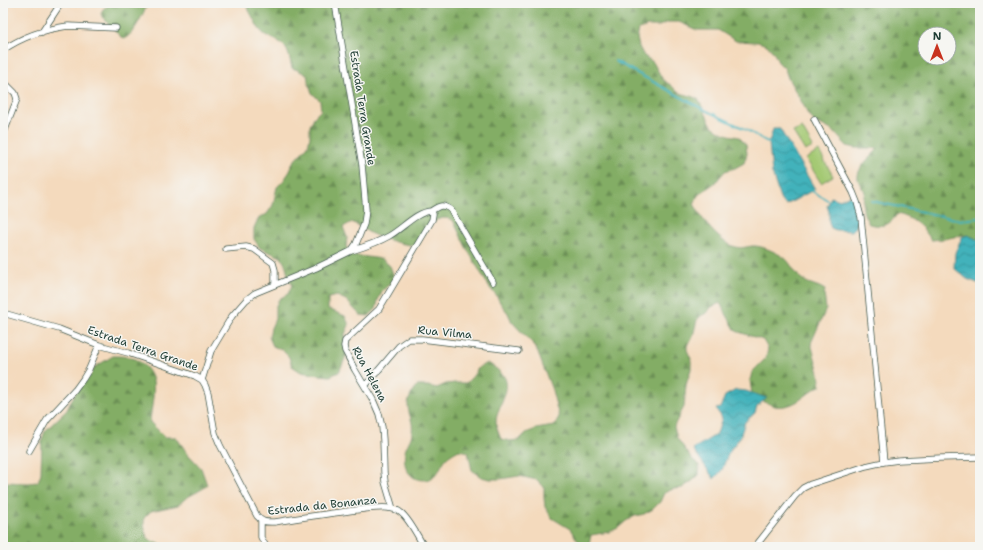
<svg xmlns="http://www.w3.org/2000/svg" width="983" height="550" viewBox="0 0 983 550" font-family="'Shantell Sans',sans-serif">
  <defs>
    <pattern id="forest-firs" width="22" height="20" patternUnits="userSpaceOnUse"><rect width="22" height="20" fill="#83ad65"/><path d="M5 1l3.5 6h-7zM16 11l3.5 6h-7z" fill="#6b8e54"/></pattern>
    <pattern id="water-waves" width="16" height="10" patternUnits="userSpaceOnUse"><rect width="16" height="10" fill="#42b2bb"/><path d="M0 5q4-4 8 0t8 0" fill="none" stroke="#379299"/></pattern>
  </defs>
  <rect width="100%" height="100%" fill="#f6f6f2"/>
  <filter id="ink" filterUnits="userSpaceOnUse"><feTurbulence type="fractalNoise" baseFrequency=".025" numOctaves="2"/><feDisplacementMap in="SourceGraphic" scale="8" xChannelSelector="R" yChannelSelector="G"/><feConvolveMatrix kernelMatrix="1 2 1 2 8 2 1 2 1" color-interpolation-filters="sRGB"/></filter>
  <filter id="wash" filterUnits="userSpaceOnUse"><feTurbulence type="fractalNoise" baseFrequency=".012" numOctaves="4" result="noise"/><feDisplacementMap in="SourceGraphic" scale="16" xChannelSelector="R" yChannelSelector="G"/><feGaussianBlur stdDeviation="0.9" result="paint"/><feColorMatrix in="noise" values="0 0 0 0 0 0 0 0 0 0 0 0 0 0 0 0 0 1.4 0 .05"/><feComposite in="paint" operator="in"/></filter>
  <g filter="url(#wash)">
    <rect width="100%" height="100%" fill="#f4dabd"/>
    <path fill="url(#forest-firs)" stroke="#51754c" fill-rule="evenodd" d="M112,3H148C143,13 134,36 123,39L110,26L101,14L103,9Z
      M244,3H980V244L972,237L963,235L944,239L931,240C924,227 912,217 897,214C889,226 884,227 869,224C861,210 862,207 865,191C863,189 861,187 860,184C852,171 869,159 877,150L878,148H856L847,146L833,131L824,126L815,122L808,115L804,106L788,78L785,69L778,62L774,53L767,45L758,42L736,41L718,30H697L679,22H668L659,26H648L639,29L637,38L639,47L644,56L653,62L663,80L672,86L679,93L688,95L698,99L712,126L721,132L729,135L739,137L746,145L747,154L744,163L735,168L725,171L719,178L716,182L698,195L694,204C698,210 701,217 705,222C711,230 726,246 736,247C742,249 748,246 754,246C762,246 773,251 780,255C791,260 793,273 803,280C810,285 818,285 825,290L824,294L826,309L811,343L819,373L821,386H819C804,395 795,409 774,406C771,405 768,403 765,402C761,401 757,400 753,400L750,381L752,372L766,358L768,349L763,340L736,331L720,303L711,307L707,313L702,315L697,320L693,336L687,346V350L691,359V369L686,385L684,407L676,422L674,427L677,438L692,459L699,465V475L691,482L682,488L673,489L664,493L660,502L653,509L644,514L635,516L626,521L618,528L609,532L591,535L589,544L586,547H583L576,538L570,529L552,518L545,507L544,498V487L537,480L519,476L500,479H490L481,477L472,470L468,452L459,450C453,453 446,457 443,463C439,469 438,476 430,479C411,484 402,468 405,452C406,445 412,439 412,432C414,421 408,415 408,405C408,399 413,391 417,386H428L437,388L446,384L455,383H466L473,376L479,367L488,363C510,377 510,383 500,407C498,411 496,417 496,422C496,428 499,434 501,439L510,441L519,440L526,433L536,429L554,426L559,417L552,390L538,353L533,344L512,322L508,313L501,304L496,295L489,287L466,247L453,220C450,219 447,218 444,218C430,219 423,234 417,245H410L399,243L379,237L370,233L352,222L343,227L347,237L346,247L353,255L382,259L390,266L395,279L382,291L378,300L376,309L369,316L360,315L346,300L337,296L328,298V309L345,316L349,325L345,334V345L347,354L339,372L330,376L319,375L301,372L292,366L289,357L282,350L273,346L269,337L271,328L275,319V308L279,299L288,294L292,285L288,276L286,266L281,257L260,248L254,239V228L258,219L267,214L273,205L277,187L284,180L290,171L293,162L308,146L310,137V126L314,117L321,110L320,101L312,93L309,84L307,75L298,70L292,68C290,60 289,49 281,43C274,38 265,37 260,30C254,22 251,11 244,3ZM925,34H949V58H925Z
      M113,356C120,356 126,356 132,358C142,361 151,371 153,381C155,394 151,408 150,422L165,437H176L188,454L201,468L207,485L204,488L186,498L178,505L151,511L144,518C144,530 144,539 157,543C162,545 166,545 170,547H3V482L28,483L38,482L41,473L42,440L45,431L67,410L71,401L82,383L90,376L95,367Z"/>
    <path fill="#a4c973" stroke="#628354" d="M802,128L813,147L805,151L793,132Z
      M819,151L833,176L821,183L806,159Z"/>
    <path fill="url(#water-waves)" stroke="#307878" d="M773,129H780L815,189L786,205L781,201L772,173L769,143Z
      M850,195L854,201L855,212L858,220L856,227L852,231L836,230L831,228L829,223V212L827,206L831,197L840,200Z
      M968,235L980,241V284L967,279L954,268L955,253L962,237Z
      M736,390L746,391L767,398L757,406L755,413L745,422L740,437L729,452L722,470L714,479L693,449L717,434L722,418L716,409L720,408L725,396Z"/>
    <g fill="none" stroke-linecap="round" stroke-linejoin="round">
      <path stroke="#42b2bb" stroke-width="2" d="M615,61L701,108L743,128L771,144
        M810,190L831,202
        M872,201L960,220L980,218"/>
    </g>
  </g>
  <g filter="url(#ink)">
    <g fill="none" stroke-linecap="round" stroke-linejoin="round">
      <defs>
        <path id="minor" d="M42,32L61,3
          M3,50C22,37 46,29 68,26L116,28
          M3,81L15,93L17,99L3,135
          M814,119L853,192L857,202L861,217L884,462
          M431,211C440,205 443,204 451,210L493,282
          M226,249L246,247L254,249L273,263L275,270V284
          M351,251C364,247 377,243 389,236C402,229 416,212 431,211L433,214L432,220L379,309L349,337L345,341L344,346L345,351L355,370L373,400L379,414L382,427L383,440L384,472L385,482L393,509
          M3,313L59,329L99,345L128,353L195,376L202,380L205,385L208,393L215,433L220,445L257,516C263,523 266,522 275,522C297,518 319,515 342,512C357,510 373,507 388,508C392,509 397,509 400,512C408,517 419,538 424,547
          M202,380L211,351L232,316L246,300L255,293L316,268L351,251L356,244L364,224L366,210L362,165L335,3
          M365,386L399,346L409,339H422L519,351
          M29,451L47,420L75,390L83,379L89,369L99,345
          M261,521V537L266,547
          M416,547L423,544
          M755,547L795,496L803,488L811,484L866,466L884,462L899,460L941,458L980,457"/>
      </defs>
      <use href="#minor" stroke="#3f5549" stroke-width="7"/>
      <use href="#minor" stroke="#fff" stroke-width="5.5"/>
    </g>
  </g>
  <g text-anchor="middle" stroke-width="3" stroke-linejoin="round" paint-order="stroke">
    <g font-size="11" fill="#1f3d34" stroke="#f6f6f2">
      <text transform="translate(363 108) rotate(81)" y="4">Estrada Terra Grande</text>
      <text transform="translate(445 332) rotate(5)" y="4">Rua Vilma</text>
      <text transform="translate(143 348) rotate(19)" y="4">Estrada Terra Grande</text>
      <text transform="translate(370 374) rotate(62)" y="4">Rua Helena</text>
      <text transform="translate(322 505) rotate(-6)" y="4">Estrada da Bonanza</text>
    </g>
  </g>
  <rect width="983" height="550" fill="none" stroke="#f6f6f2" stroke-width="16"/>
  <g transform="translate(937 46)"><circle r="19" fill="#f6f6f2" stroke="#a0aca6"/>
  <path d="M0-3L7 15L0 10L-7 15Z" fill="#c8321e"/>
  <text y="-6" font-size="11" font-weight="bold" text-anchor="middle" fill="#1f3d34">N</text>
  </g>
</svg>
